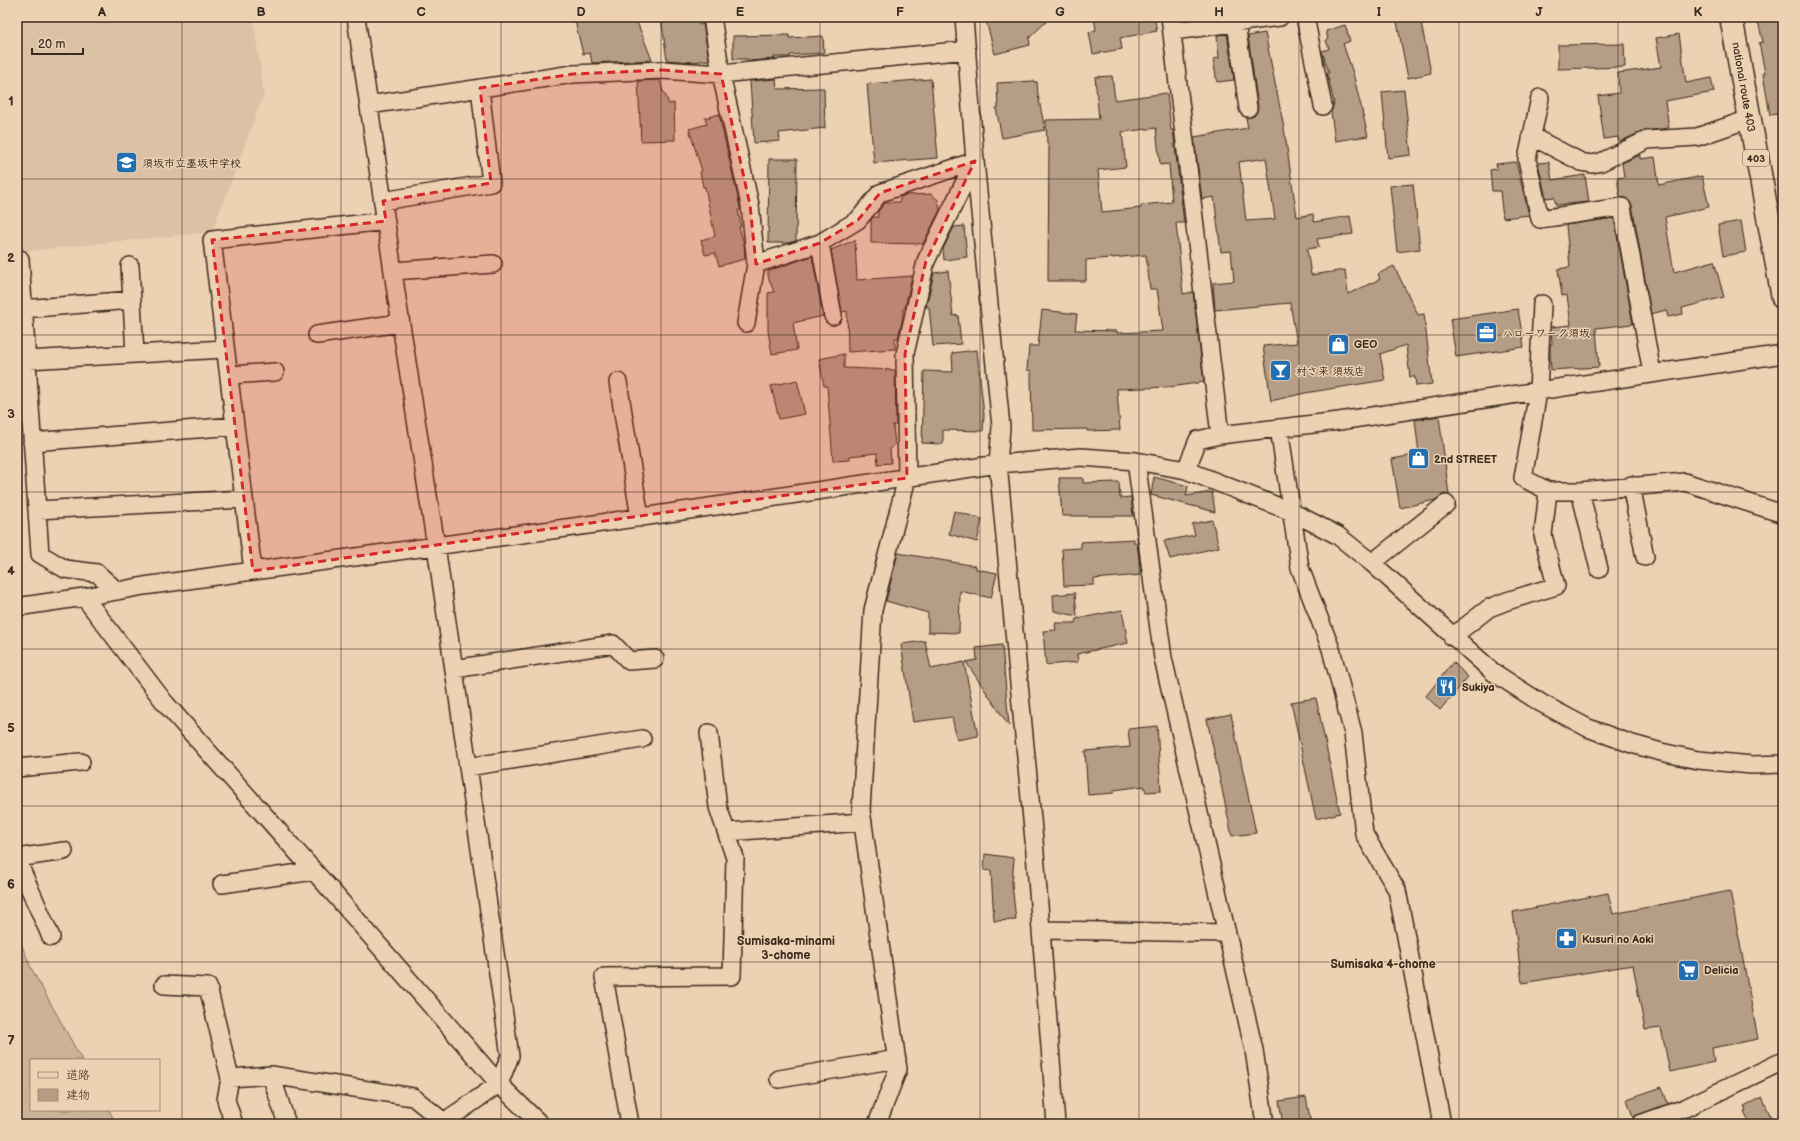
<svg xmlns="http://www.w3.org/2000/svg" width="1800" height="1141" viewBox="0 0 1800 1141" font-family="'Balsamiq Sans','Klee One',sans-serif">
  <rect width="100%" height="100%" fill="#ecd1b3"/>
  <filter id="ink" filterUnits="userSpaceOnUse"><feTurbulence type="fractalNoise" baseFrequency=".025" numOctaves="2"/><feDisplacementMap in="SourceGraphic" scale="8" xChannelSelector="R" yChannelSelector="G"/><feConvolveMatrix kernelMatrix="1 2 1 2 8 2 1 2 1" color-interpolation-filters="sRGB"/></filter>
  <g filter="url(#ink)">
    <path fill="#dcc2a5" d="M17,17H253L264,94L212,232L17,252Z"/>
    <path fill="#ccb398" stroke="#846e5b" d="M17,933L31,968L82,1060H31V1110H109L116,1124H17Z"/>
    <path fill="#b59e85" stroke="#3b2a1e" fill-rule="evenodd" d="M574,17H635L652,60L592,63L590,53L583,54Z
      M661,17H698L699,25L703,24L709,60L692,62L667,60Z
      M985,17H1051L1029,38L1030,45L995,54Z
      M1094,17H1154L1157,31L1120,38L1122,49L1093,54L1089,32L1096,30Z
      M1396,17H1420L1431,73L1408,78Z
      M1757,17H1783V113L1770,115L1763,74L1765,73L1759,43L1763,42Z
      M1345,25L1350,41L1343,44L1353,73L1368,136L1335,141L1331,112L1334,103L1327,73H1329L1322,51L1329,49L1326,40L1328,39L1326,31Z
      M1265,33L1284,128L1297,217L1313,214L1314,222L1350,216L1353,234L1317,239L1319,247L1307,249L1311,275L1345,270L1348,294L1380,279L1378,274L1394,266L1418,315L1424,314L1432,384L1416,386L1415,377H1410L1406,345L1380,354L1385,380L1305,393L1271,401L1263,346L1297,343L1290,303L1215,310L1213,283L1234,281L1231,251L1221,252L1214,197L1202,199L1194,137L1248,128L1246,118L1254,116L1257,112L1258,107L1248,36ZM1266,158L1275,219L1246,221L1239,162Z
      M1227,34L1234,80L1217,82L1213,59L1219,58L1217,35Z
      M1679,34L1686,83L1711,78L1714,92L1665,101L1669,128L1643,131L1619,142L1618,137L1604,139L1598,96L1619,93L1618,73L1661,67L1656,38Z
      M789,35V38L823,36L824,53L790,55V57H774L775,59L748,61V59H733V36Z
      M1624,44L1625,67L1558,69V45Z
      M1112,76L1115,100L1167,93L1171,130H1173L1184,223H1176L1183,294L1193,292L1204,382L1170,387L1117,389L1120,430L1087,431V429L1032,430L1031,371L1027,370L1029,346H1038L1042,310L1077,314L1075,330L1117,331V333L1163,331L1157,289H1150L1146,255L1086,260V281H1048L1049,144H1047L1046,120L1099,119L1095,77ZM1156,128L1160,165L1169,164L1172,202L1141,205V208L1102,212L1098,170L1126,167L1122,132Z
      M776,79L777,89L824,88L825,128L779,133L780,141L754,143L750,81Z
      M931,79L938,158L874,163L867,84Z
      M660,80L663,92H664L669,104L674,103L675,140L641,141L638,81Z
      M1034,81V82H1037L1038,95L1045,130L1002,138L996,108H998L997,83Z
      M1404,90L1411,155L1388,158L1382,92Z
      M719,114L740,207V210H738L741,227H739L744,244L745,259L719,266L715,253L705,255L701,240L715,236L705,187H703L700,172L702,171L689,129L707,124L705,118Z
      M1640,155V159L1655,157L1659,185L1702,176L1709,207L1665,217L1668,237L1674,272L1714,261L1724,297L1682,308L1683,314L1668,317L1666,310L1651,314L1632,205L1626,198L1620,197L1617,178L1624,177L1622,163Z
      M769,159H797L796,241L788,243H768Z
      M1516,162L1529,215L1503,218L1500,191H1492L1490,170L1497,169L1496,164Z
      M1549,162L1552,180L1585,175L1589,202L1556,205L1554,197L1546,198L1538,163Z
      M1413,184L1420,249L1397,252L1390,186Z
      M931,194L938,200L940,210L923,244L871,243V220L873,217H878V211L886,202H900V197L907,195Z
      M1614,218L1633,324L1596,328L1599,367L1551,370L1550,353V344H1552L1551,327L1571,325L1567,295L1562,296L1558,269L1570,267L1566,225Z
      M1741,221L1746,252L1723,256L1718,225Z
      M964,226L967,257L944,260L943,249L954,227Z
      M855,240L857,280L912,276L905,308L903,309V317L898,338H895V349L848,352L847,311L842,312L831,250Z
      M812,256L823,316L793,323L797,350L772,354L768,331V293L774,292L768,276V271Z
      M948,271L953,316L958,315L961,344L933,346L929,307H926L934,273Z
      M1518,309L1524,347L1456,357L1450,319Z
      M977,350L984,415L983,431L943,430V444L922,443L924,371L953,372L952,353Z
      M844,354V368L895,370L896,425H893L895,445L890,449L891,463L878,464L877,453L850,456V460L833,461L827,386H824L819,359Z
      M797,380L805,414L779,419L771,386Z
      M1439,416L1449,495L1444,494L1435,500L1400,508L1392,459L1419,454L1415,420Z
      M1154,477L1188,486L1186,496L1212,492L1215,512L1151,495Z
      M1059,478H1083V483L1119,482L1120,498L1131,497L1133,516H1062Z
      M954,511L982,519L977,542L949,534Z
      M1212,520L1219,547L1170,559L1164,541L1195,535L1192,524Z
      M1134,539V543H1137L1141,575L1094,579V585L1064,586L1062,549L1081,548V542Z
      M898,553L976,566V569L997,573L991,598L960,591L959,633L928,632V613L886,601Z
      M1075,593L1077,616L1054,611L1053,595Z
      M1122,610L1128,643L1077,654L1078,662L1046,665L1043,631L1056,630L1055,623H1075L1076,619Z
      M925,641L931,669L964,662L978,736L957,740L952,717L913,722L901,644Z
      M1002,645L1009,726L966,662L977,660L976,648Z
      M1453,662L1468,677L1440,710L1426,696Z
      M1316,698L1340,813L1316,819L1291,702Z
      M1231,714L1256,833L1232,836L1207,719Z
      M1157,726L1161,791L1146,792L1144,786L1114,790V793L1088,795L1085,751L1130,747L1128,729Z
      M985,854L1014,858L1012,884L1016,920L994,921L991,871L984,870Z
      M1730,891L1758,1039L1712,1048L1714,1062L1670,1072L1661,1028L1645,1030L1633,965L1522,983L1513,912L1608,893L1613,914Z
      M1662,1087L1668,1104L1633,1117L1627,1099Z
      M1306,1097L1311,1124H1283L1279,1101Z
      M1762,1097L1774,1124H1750L1744,1112L1746,1111L1744,1106Z"/>
    <g fill="none" stroke-linecap="round" stroke-linejoin="round">
      <defs>
        <path id="minor" d="M356,17L397,299L436,546L510,1056L499,1084L441,1124
          M712,17L721,74L750,205L756,264L746,323
          M964,17L975,161L1001,427L998,464L1034,840L1056,1124
          M1170,17L1220,435
          M1305,17L1323,106
          M1236,23L1248,108
          M1173,31L1280,17
          M1540,98L1527,159L1540,219L1622,207L1652,373
          M369,105L573,74L662,70L721,74L967,50
          M1531,136L1581,162L1592,164L1601,162L1647,140L1697,137L1749,119
          M383,201L491,183L480,88
          M820,243L833,316
          M20,259L40,554L65,569L97,573L117,591
          M756,264L820,243L858,220L880,193L975,161
          M130,266L135,354
          M393,271L493,264
          M1542,304L1538,392L1523,478L1548,491H1580L1685,482L1783,514
          M23,309L132,300
          M317,335L400,323
          M27,360L225,349
          M229,375L275,372
          M618,382L640,518
          M1279,428L1300,568L1331,649L1353,733L1364,834L1397,890L1442,1124
          M32,442L235,426
          M1136,461L1163,658L1254,1050L1265,1124
          M1186,470L1292,512L1337,535L1372,563L1493,672L1541,703L1588,728L1632,744L1661,752L1698,760L1752,765L1783,764
          M1631,485L1645,557
          M1580,491L1599,569
          M37,510L244,499
          M1372,563L1446,504
          M253,571L212,240L386,221
          M84,597L165,703L336,896L499,1084L540,1124
          M17,607L84,597L144,586L588,525L998,464L1081,457L1136,461L1186,470L1198,440L1220,435L1339,421L1783,354
          M1452,637L1489,608L1507,601L1556,586L1543,535L1548,491
          M454,669L613,644L629,661L655,659
          M468,767L642,739
          M17,768L81,762
          M727,832L863,822
          M17,858L64,851
          M17,860L51,937
          M222,884L314,871
          M1041,930L1227,933
          M164,985L208,987L230,1078L271,1075L413,1097L444,1122
          M271,1075L287,1124
          M230,1078L226,1100L234,1124
          M779,1079L897,1059
          M630,1124L604,977L732,976L735,858L718,807L709,733
          M877,1124L898,1069L861,810L873,610L907,478L905,354L926,261L975,161
          M1640,1124L1685,1108L1783,1061"/>
        <path id="highway" d="M1731,17L1783,298"/>
      </defs>
      <use href="#minor" stroke="#3b2a1e" stroke-width="20"/>
      <use href="#highway" stroke="#3b2a1e" stroke-width="25"/>
      <use href="#minor" stroke="#ecd1b3" stroke-width="17"/>
      <use href="#highway" stroke="#ecd1b3" stroke-width="22"/>
    </g>
  </g>
  <path fill="#d62828" fill-opacity="0.2" stroke="#d62828" stroke-width="3" stroke-dasharray="8 5" stroke-linejoin="round" d="M662,70L721,74L750,205L756,264L820,243L858,220L880,193L975,161L926,261L905,354L907,478L253,571L212,240L386,221L383,201L491,183L480,88L573,74Z"/>
  <path fill="none" stroke="#3b2a1e" stroke-width="1" stroke-opacity="0.55" d="M182,17V1124M341,17V1124M501,17V1124M661,17V1124M820,17V1124M980,17V1124M1139,17V1124M1299,17V1124M1459,17V1124M1618,17V1124M17,179H1783M17,335H1783M17,492H1783M17,649H1783M17,806H1783M17,962H1783"/>
  <defs>
    <symbol id="school-square" viewBox="-11 -11 22 22"><rect x="-9" y="-9" width="18" height="18" rx="4" fill="#1f6fb2" stroke="#ecd1b3"/><path d="M0-5L7-2L0 1L-7-2ZM-4 1L0 2.5L4 1V4Q0 6-4 4Z" fill="#fff"/></symbol>
    <symbol id="office-square" viewBox="-11 -11 22 22"><rect x="-9" y="-9" width="18" height="18" rx="4" fill="#1f6fb2" stroke="#ecd1b3"/><path d="M-6-3h4V-5.5h4V-3h4V5H-6ZM-1-4.5V-3h2v-1.5ZM-6 0V1H6V0Z" fill="#fff"/></symbol>
    <symbol id="shop-square" viewBox="-11 -11 22 22"><rect x="-9" y="-9" width="18" height="18" rx="4" fill="#1f6fb2" stroke="#ecd1b3"/><path d="M-5-2.5h2.3a2.7 3.5 0 0 1 5.4 0H5L5.5 6h-11ZM-1.5-2.5h3a1.5 2.3 0 0 0-3 0Z" fill="#fff"/></symbol>
    <symbol id="bar-square" viewBox="-11 -11 22 22"><rect x="-9" y="-9" width="18" height="18" rx="4" fill="#1f6fb2" stroke="#ecd1b3"/><path d="M-6-5H6L.8 .8V4.5H3.5V6h-7V4.5H-.8V.8Z" fill="#fff"/></symbol>
    <symbol id="restaurant-square" viewBox="-11 -11 22 22"><rect x="-9" y="-9" width="18" height="18" rx="4" fill="#1f6fb2" stroke="#ecd1b3"/><path d="M-5-6h1v4h1v-4h1v4h1v-4h1v5L-1.5 .5V6h-2V.5L-5-1ZM5-6V6H3V1.5H1.5Q1.5-4 5-6Z" fill="#fff"/></symbol>
    <symbol id="pharmacy-square" viewBox="-11 -11 22 22"><rect x="-9" y="-9" width="18" height="18" rx="4" fill="#1f6fb2" stroke="#ecd1b3"/><path d="M-2-6h4v4h4v4h-4v4h-4v-4h-4v-4h4Z" fill="#fff"/></symbol>
    <symbol id="supermarket-square" viewBox="-11 -11 22 22"><rect x="-9" y="-9" width="18" height="18" rx="4" fill="#1f6fb2" stroke="#ecd1b3"/><path d="M-6-5.5h2.5l.6 2H6L4.5 2H-2.5L-4.4-4H-6ZM-1.5 3.2a1.3 1.3 0 1 0 .1 0ZM3 3.2a1.3 1.3 0 1 0 .1 0Z" fill="#fff"/></symbol>
  </defs>
  <g fill-rule="evenodd">
    <use href="#school-square" x="114" y="150" width="25" height="25"/>
    <use href="#office-square" x="1474" y="320" width="25" height="25"/>
    <use href="#shop-square" x="1326" y="332" width="25" height="25"/>
    <use href="#bar-square" x="1268" y="358" width="25" height="25"/>
    <use href="#shop-square" x="1406" y="446" width="25" height="25"/>
    <use href="#restaurant-square" x="1434" y="674" width="25" height="25"/>
    <use href="#pharmacy-square" x="1554" y="926" width="25" height="25"/>
    <use href="#supermarket-square" x="1676" y="958" width="25" height="25"/>
  </g>
  <g text-anchor="middle" stroke-width="3" stroke-linejoin="round" paint-order="stroke">
    <rect fill="#ecd1b3" stroke="#705c4b" stroke-width="1" x="1743" y="150" width="26" height="16" rx="3"/>
    <g font-size="10" font-weight="bold" fill="#3b2a1e">
      <text x="1756" y="162">403</text>
    </g>
    <g font-size="11" fill="#3b2a1e" stroke="#ecd1b3">
      <text transform="translate(1744 87) rotate(80)" y="4">national route 403</text>
    </g>
    <g font-size="11" font-weight="bold" fill="#3b2a1e" stroke="#ecd1b3" text-anchor="start">
      <text x="142" y="167">須坂市立墨坂中学校</text>
      <text x="1502" y="337">ハローワーク須坂</text>
      <text x="1354" y="348">GEO</text>
      <text x="1296" y="375">村さ来 須坂店</text>
      <text x="1434" y="463">2nd STREET</text>
      <text x="1462" y="691">Sukiya</text>
      <text x="1582" y="943">Kusuri no Aoki</text>
      <text x="1704" y="974">Delicia</text>
    </g>
    <g font-size="12" font-weight="bold" fill="#3b2a1e" stroke="#ecd1b3">
      <text x="786" y="945">Sumisaka-minami<tspan x="786" dy="14">3-chome</tspan></text>
      <text x="1383" y="968">Sumisaka 4-chome</text>
    </g>
  </g>
  <rect width="1800" height="1141" fill="none" stroke="#ecd1b3" stroke-width="44"/>
  <rect x="30" y="1059" width="130" height="52" fill="#ecd1b3" stroke="#a58e77"/>
  <rect x="38" y="1072" width="20" height="6" fill="#ecd1b3" stroke="#a58e77"/>
  <text x="66" y="1079" font-size="12" fill="#3b2a1e">道路</text>
  <rect x="38" y="1089" width="20" height="12" fill="#b59e85" stroke="#a58e77"/>
  <text x="66" y="1099" font-size="12" fill="#3b2a1e">建物</text>
  <path d="M32 48v6h51v-6" fill="none" stroke="#3b2a1e" stroke-width="2"/>
  <text x="38" y="48" font-size="12" fill="#3b2a1e" stroke="#ecd1b3" stroke-width="3" paint-order="stroke">20 m</text>
  <rect x="22" y="22" width="1756" height="1097" fill="none" stroke="#3b2a1e" stroke-width="1.5"/>
  <g font-size="13" text-anchor="middle" font-weight="bold" fill="#3b2a1e">
    <text x="102" y="16">A</text>
    <text x="261" y="16">B</text>
    <text x="421" y="16">C</text>
    <text x="581" y="16">D</text>
    <text x="740" y="16">E</text>
    <text x="900" y="16">F</text>
    <text x="1060" y="16">G</text>
    <text x="1219" y="16">H</text>
    <text x="1379" y="16">I</text>
    <text x="1539" y="16">J</text>
    <text x="1698" y="16">K</text>
    <text x="11" y="105">1</text>
    <text x="11" y="262">2</text>
    <text x="11" y="418">3</text>
    <text x="11" y="575">4</text>
    <text x="11" y="732">5</text>
    <text x="11" y="888">6</text>
    <text x="11" y="1045">7</text>
  </g>
</svg>
